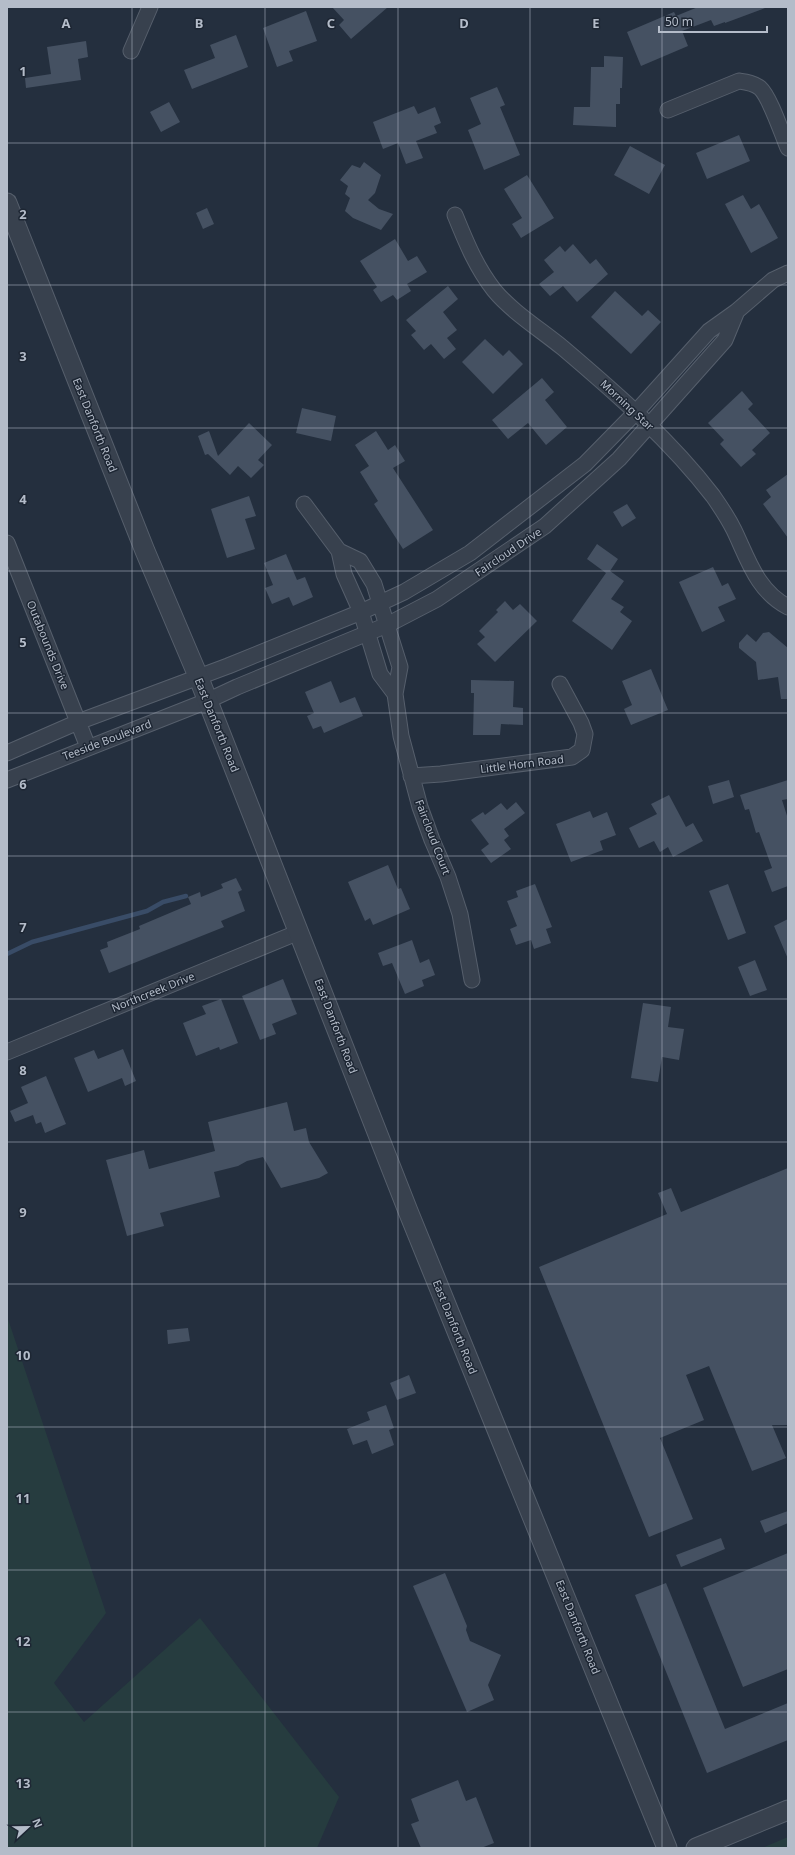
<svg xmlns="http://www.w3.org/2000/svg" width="795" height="1855" viewBox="0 0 795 1855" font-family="'Noto Sans',sans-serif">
  <rect width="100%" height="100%" fill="#242f3e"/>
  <path fill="#263c3f" d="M7,1316L106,1613L54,1683L84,1722L200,1618L339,1797L317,1848H7Z
    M788,1837V1848H762Z"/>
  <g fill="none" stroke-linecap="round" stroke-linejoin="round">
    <path stroke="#394c67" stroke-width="4.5" d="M7,954L32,942L147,911L163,902L186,896"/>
  </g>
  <path fill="#455162" d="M332,7H388L351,39L339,25L344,20Z
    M698,7L765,8L725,23V22L714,26L711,20L682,31L688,46L641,66L627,32L674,12L676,16Z
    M306,11L317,41L289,51L293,61L277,67L263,28Z
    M236,35L248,67L192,89L184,70L215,58L210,45Z
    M86,41L88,57L78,59L81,80L26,88L25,78L51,74L47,47Z
    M604,56L623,57L622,88H620V104H616V127L573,125L574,107H590L591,67H604Z
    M497,87L505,105L500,107L520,155L484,170L468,130L481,124L470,98Z
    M169,102L180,122L161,132L150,112Z
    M414,106L418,114L435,107L441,123L434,126L437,133L416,141L423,158L406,164L398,143L383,149L373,122Z
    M739,135L750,161L707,179L696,153Z
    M630,146L665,165L649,194L614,175Z
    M364,162L381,175L375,193L368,200L379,209L393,214L381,230L353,218L345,211L350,198L345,194L348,186L340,180L352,165L360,168Z
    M527,175L554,218L521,238L512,224L522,218L504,189Z
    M743,195L751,209L759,204L778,238L751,253L725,204Z
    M207,208L214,224L203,229L196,213Z
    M395,239L408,261L417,256L427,272L407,284L411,291L397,300L393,295L381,302L373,290L377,287L360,261Z
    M573,244L590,264L596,259L608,274L577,302L563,286L550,296L539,284L554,272L544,260L560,246L565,252Z
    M448,286L458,299L443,312L457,330L447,338L456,349L444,359L431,344L424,350L411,335L416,331L406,320Z
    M615,291L642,316L648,310L661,322L631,354L591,317Z
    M485,339L503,356L509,350L523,364L493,394L462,362Z
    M542,378L554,392L545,400L567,427L546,445L528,423L508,439L492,420Z
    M742,391L753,404L748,409L770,433L752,450L756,454L741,467L720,444L724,440L708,423Z
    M302,408L336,416L331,441L296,433Z
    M249,423L272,445L258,460L264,465L251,478L238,466L230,475L208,454L205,455L198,436L209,431L218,456Z
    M376,431L388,450L395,445L405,461L393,468L433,530L403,549L374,504L378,501L360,472L369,466L355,445Z
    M788,474V538L763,504L771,497L766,490Z
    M249,496L256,516L245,519L255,549L227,558L211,509Z
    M627,504L636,518L622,527L613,512Z
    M597,544L618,559L610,571L624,581L611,599L624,607L620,612L632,621L612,650L572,621L606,573L587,559Z
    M286,554L297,580L305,577L313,597L293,606L289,597L272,604L265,588L273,585L264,563Z
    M713,567L722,586L728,583L736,599L718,607L725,621L702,632L679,582Z
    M505,601L513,610L520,604L537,621L495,662L477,644L485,637L479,631L498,612L496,610Z
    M769,632L788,648V699H781L778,677L758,680L756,662L739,648V643L747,634L756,642L763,633Z
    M651,669L668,710L631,725L624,709L632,705L622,681Z
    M471,680L514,681L513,707L523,708V725L501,724L500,735H473L474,693H471Z
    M331,681L340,703L355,697L363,716L324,733L321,726L313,729L307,716L314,713L305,692Z
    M729,780L734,797L713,804L708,786Z
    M788,780V799L782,800L788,819V886L772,892L764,871L772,868L759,832L756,833L749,809L745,810L740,795Z
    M669,795L686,827L693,823L703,841L673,857L668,847L660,852L654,841L639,848L629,828L657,814L651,804Z
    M516,802L525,813L504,829L509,836L504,840L511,849L491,863L481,850L489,844L471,820L483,812L485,815L501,803L507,810Z
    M590,811L593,818L607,812L616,835L600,841L603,850L571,862L556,824Z
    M388,865L398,889L401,888L410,909L373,925L370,918L365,921L348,882Z
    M236,878L242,890L238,892L245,911L221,921L224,927L109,973L100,950L108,947L107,942L140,929L139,926L191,904L188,897L200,892L201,897L223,888L221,884Z
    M535,884L552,927L546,929L551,943L534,949L531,940L516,945L510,929L517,926L507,901L518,897L516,891Z
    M728,884L746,933L728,940L709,891Z
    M788,919V959L774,926Z
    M412,940L420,963L429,959L435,975L422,980L424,986L405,994L392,963L383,966L378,953Z
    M755,960L767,990L750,996L738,967Z
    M283,979L297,1014L272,1024L276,1034L260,1040L242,996Z
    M221,999L238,1043L220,1050L219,1047L196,1056L183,1023L206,1014L202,1006Z
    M643,1003L671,1007L668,1027L684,1029L679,1060L662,1057L658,1082L631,1078Z
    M123,1049L136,1081L125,1086L122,1078L88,1092L74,1058L94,1050L98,1059Z
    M46,1076L66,1124L45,1133L41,1122L36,1124L33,1115L15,1122L10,1111L28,1103L21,1087Z
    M287,1102L294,1131L306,1128L309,1142L328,1173L319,1178L281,1188L263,1157L247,1161L238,1166L214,1172L220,1197L160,1213L164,1226L127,1236L106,1160L144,1150L149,1169L215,1151L208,1122Z
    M788,1168V1425H772L786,1458L752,1471L709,1366L686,1375L704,1420L660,1438L693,1519L649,1537L539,1267L667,1214L658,1193L671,1188L681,1212Z
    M188,1328L190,1341L168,1344L167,1330Z
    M409,1375L416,1393L397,1400L390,1383Z
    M386,1405L394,1428L389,1430L394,1445L372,1454L367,1440L353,1445L347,1429L370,1420L367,1412Z
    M788,1511V1523L765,1533L760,1521Z
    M721,1538L725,1549L681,1567L676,1555Z
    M788,1553V1669L743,1687L703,1588Z
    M445,1573L467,1626L466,1630L470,1641L501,1655L488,1685L494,1700L467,1712L413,1586Z
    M666,1583L725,1729L788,1703V1740L707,1773L635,1595Z
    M458,1780L466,1801L476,1797L494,1843L481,1848H421L411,1824L419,1821L411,1799Z"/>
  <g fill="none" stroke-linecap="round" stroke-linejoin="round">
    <defs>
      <path id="minor" d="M131,51L150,7
        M668,110L739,81C746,82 754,83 760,88C770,97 782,134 788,148
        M455,215C466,242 476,267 494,290C511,311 541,330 563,348C617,394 670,440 713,496C720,506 728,518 734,530C748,559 757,591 788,607
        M304,504L339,551L344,574L361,612L380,674L395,694
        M7,543L88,747
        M339,551L360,561L374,584L400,667L395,694L401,736L420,807L432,840L448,877L460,914L472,980
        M7,753L78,722L228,666L361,612L404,592L470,553L585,464L637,411L709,331L737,311L773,280L788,273
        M411,776L441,774L572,757L582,750L585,734L581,723L560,684
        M7,780L207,701L237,687L387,625L437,599L545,526L619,459L725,340L737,311
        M7,1052L299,932"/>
      <path id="tertiary" d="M7,203L145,551L198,676L408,1211L667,1848
        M696,1848L788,1810"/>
    </defs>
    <use href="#minor" stroke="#565f6c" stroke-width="17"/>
    <use href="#tertiary" stroke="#565f6c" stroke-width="21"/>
    <use href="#minor" stroke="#38414e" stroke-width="15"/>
    <use href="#tertiary" stroke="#38414e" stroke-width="19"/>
  </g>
  <path fill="none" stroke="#b4bcc9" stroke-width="1" stroke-opacity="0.55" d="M132,7V1848M265,7V1848M398,7V1848M530,7V1848M662,7V1848M7,143H788M7,285H788M7,428H788M7,571H788M7,713H788M7,856H788M7,999H788M7,1142H788M7,1284H788M7,1427H788M7,1570H788M7,1712H788"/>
  <g text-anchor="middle" stroke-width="3" stroke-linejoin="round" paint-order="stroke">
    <g font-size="11" fill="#b4bcc9" stroke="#1d2633">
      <text transform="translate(627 405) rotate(43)" y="4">Morning Star</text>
      <text transform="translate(95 425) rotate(68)" y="4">East Danforth Road</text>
      <text transform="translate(508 552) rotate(-34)" y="4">Faircloud Drive</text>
      <text transform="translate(48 645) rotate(68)" y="4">Outabounds Drive</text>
      <text transform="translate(217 725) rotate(68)" y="4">East Danforth Road</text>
      <text transform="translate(107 740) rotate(-21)" y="4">Teeside Boulevard</text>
      <text transform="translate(522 764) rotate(-7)" y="4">Little Horn Road</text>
      <text transform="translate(433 837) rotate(69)" y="4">Faircloud Court</text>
      <text transform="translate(153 992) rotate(-22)" y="4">Northcreek Drive</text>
      <text transform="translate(336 1026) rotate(69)" y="4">East Danforth Road</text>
      <text transform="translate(455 1327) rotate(68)" y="4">East Danforth Road</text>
      <text transform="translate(578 1627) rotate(68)" y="4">East Danforth Road</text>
    </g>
  </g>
  <g font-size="13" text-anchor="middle" font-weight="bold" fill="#b4bcc9" stroke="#1d2633" stroke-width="3" stroke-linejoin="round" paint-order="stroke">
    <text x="66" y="28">A</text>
    <text x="199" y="28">B</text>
    <text x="331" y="28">C</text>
    <text x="464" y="28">D</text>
    <text x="596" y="28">E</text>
    <text x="23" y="76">1</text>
    <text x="23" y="219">2</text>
    <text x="23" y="361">3</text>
    <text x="23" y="504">4</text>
    <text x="23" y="647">5</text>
    <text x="23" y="789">6</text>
    <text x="23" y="932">7</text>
    <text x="23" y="1075">8</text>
    <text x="23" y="1217">9</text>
    <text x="23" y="1360">10</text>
    <text x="23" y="1503">11</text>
    <text x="23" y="1646">12</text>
    <text x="23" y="1788">13</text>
  </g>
  <rect width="795" height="1855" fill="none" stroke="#b4bcc9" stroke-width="16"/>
  <g transform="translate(28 1827) rotate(68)" stroke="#1d2633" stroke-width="3" paint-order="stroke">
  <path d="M0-3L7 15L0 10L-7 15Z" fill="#b4bcc9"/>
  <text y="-6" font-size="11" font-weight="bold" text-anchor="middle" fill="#b4bcc9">N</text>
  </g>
  <path d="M659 26v6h108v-6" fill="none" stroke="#b4bcc9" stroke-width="2"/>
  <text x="665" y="26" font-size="12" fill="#b4bcc9" stroke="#1d2633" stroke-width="3" paint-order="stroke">50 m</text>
</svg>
